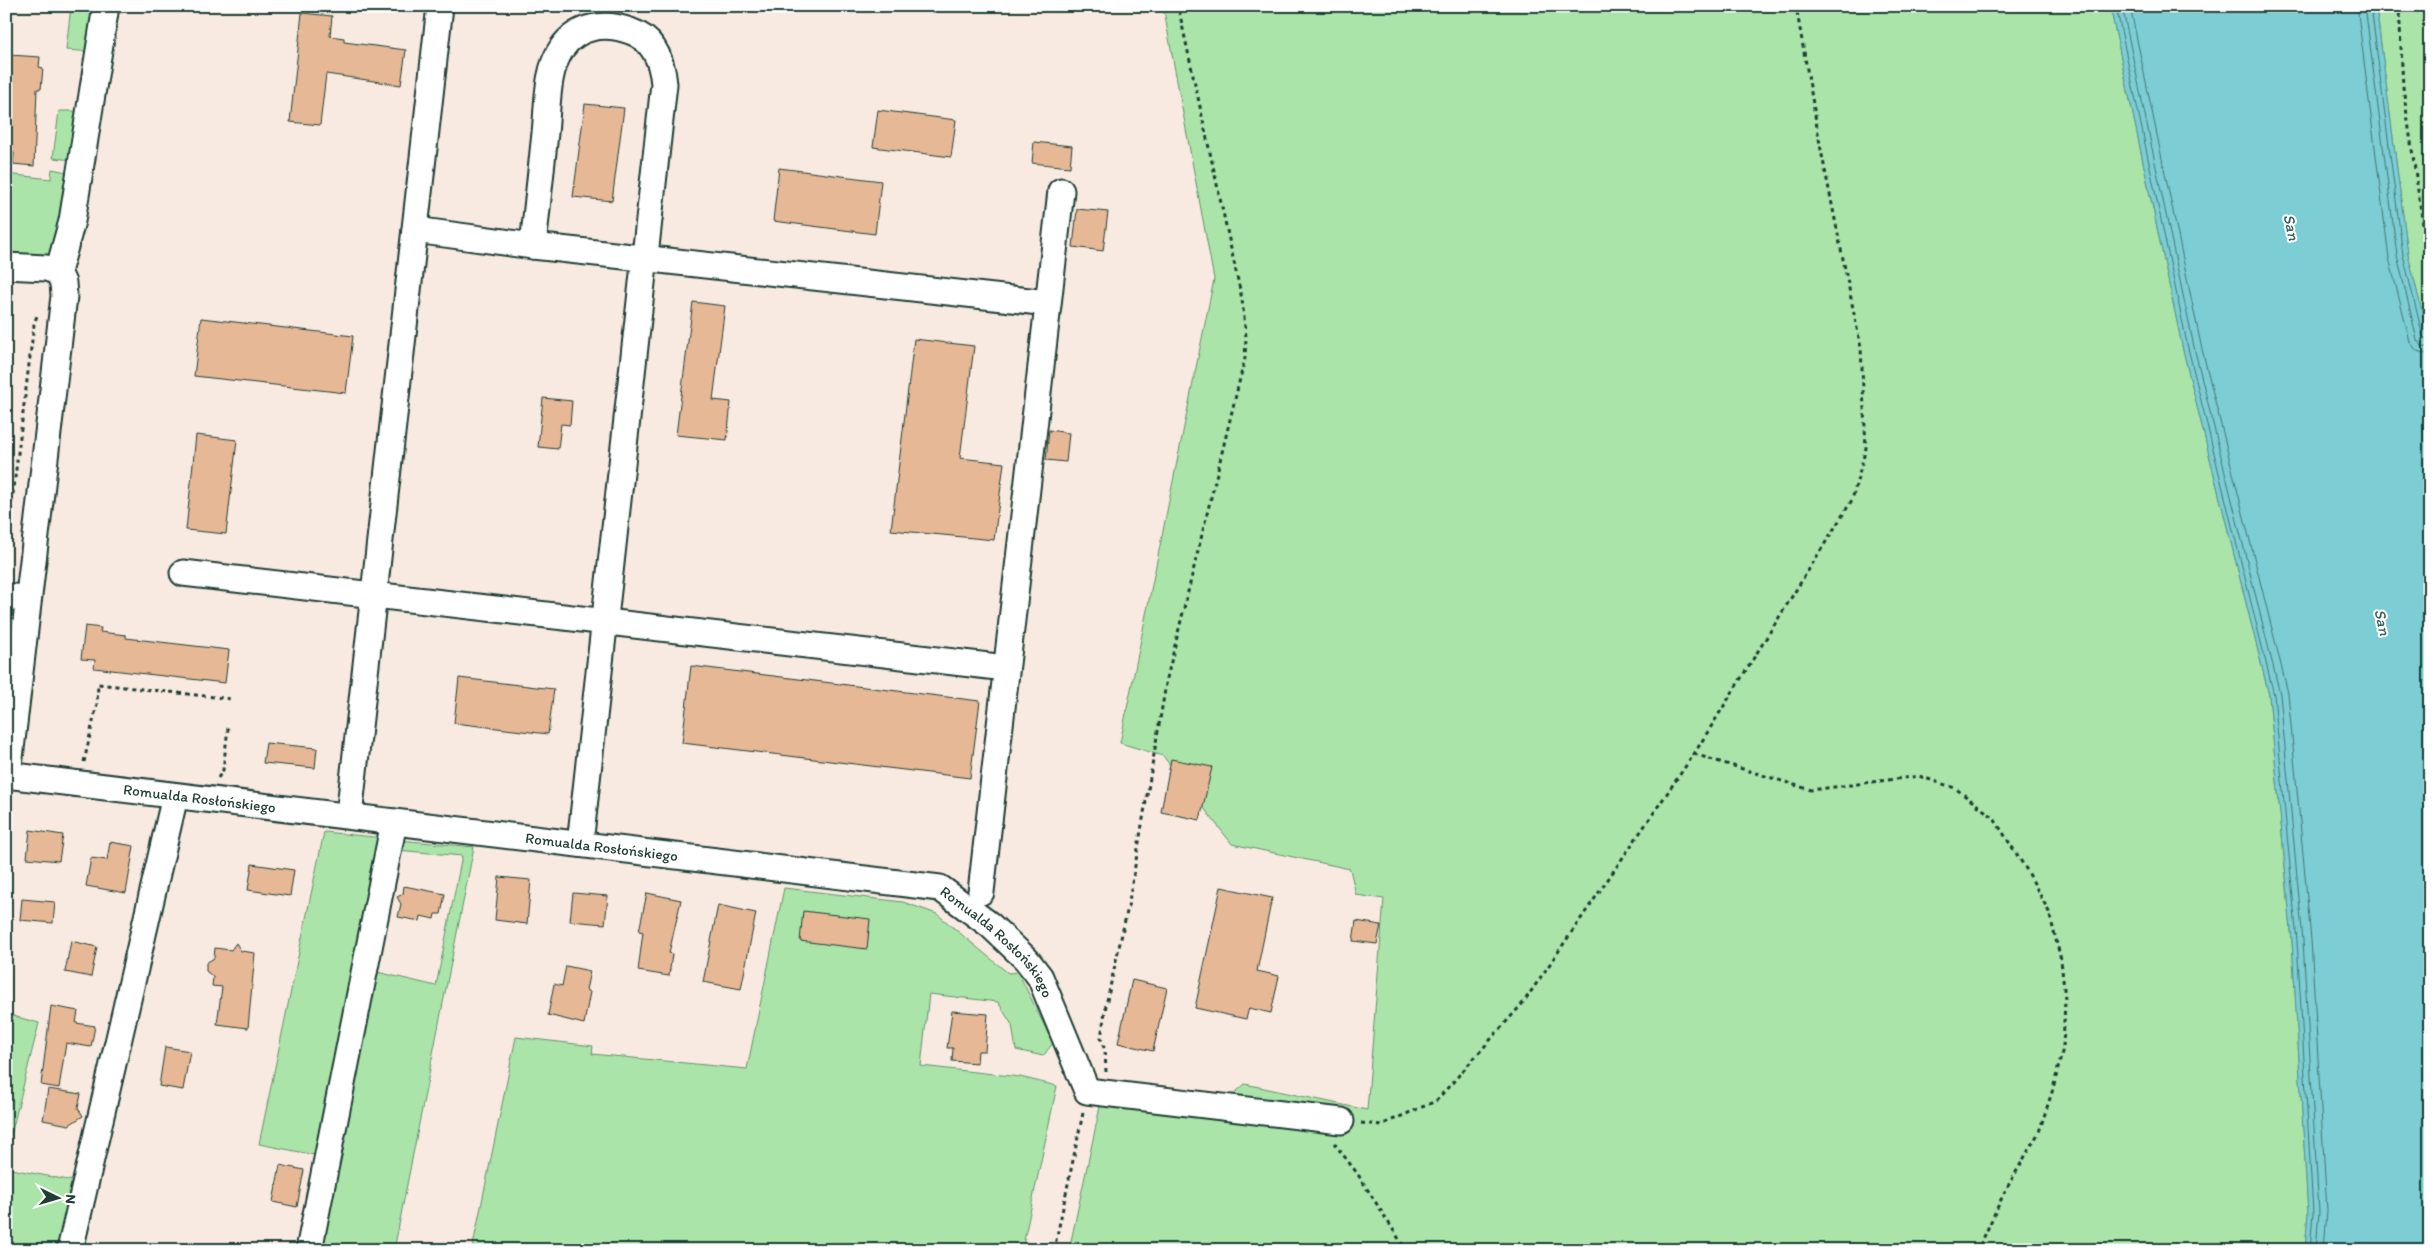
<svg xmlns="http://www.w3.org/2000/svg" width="2436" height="1256" viewBox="0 0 2436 1256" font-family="Itim,sans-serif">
  <rect width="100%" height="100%" fill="#f8eae0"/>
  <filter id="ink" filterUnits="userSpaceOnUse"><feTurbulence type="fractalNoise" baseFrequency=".02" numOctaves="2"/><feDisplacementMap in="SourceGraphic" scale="10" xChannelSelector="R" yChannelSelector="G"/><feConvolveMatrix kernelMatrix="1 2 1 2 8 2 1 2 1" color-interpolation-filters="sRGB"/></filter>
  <g filter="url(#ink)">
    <path fill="#aae4a9" stroke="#64906e" d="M71,6H100L94,52L66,50Z
      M1163,6H2110L2183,350L2269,695L2292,941L2308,1213L2305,1250H1069L1103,1093L1230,1097L1245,1084L1367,1110L1384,899L1356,895L1350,869L1232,844L1163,756L1120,743L1214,279Z
      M2376,6H2430V345L2408,254Z
      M59,111H80L74,160L53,158Z
      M52,169L72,173L51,261L6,257V174L51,179Z
      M324,832L384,838L320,1156L259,1144Z
      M399,840L474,847L394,1250H316L373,971L436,986L462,856L397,850Z
      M784,888L903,902L937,914L1008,973L1018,972L1053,1043L1043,1056L1016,1050L1012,1025L998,1002L929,994L921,1066L1020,1077L1057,1086L1022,1250H472L516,1037L593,1046L592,1054L747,1069Z
      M6,1014L39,1023L6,1155Z
      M6,1168L73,1181L59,1250H6Z"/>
    <path fill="#7ccdd4" stroke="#579394" d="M2110,6H2376L2408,254L2430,345V1250H2305L2308,1213L2292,941L2269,695L2183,350Z"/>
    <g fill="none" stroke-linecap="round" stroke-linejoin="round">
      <path stroke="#447774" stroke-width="1" d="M2116,6L2188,348L2274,695L2297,941L2313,1212L2310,1250
        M2122,6L2194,347L2280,694L2303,941L2319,1212L2316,1250
        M2130,6L2201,345L2288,693L2311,940L2327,1211L2324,1250
        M2357,6L2389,258L2410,342L2417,351L2430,355
        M2365,6L2397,255L2417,340L2422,346L2430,347
        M2371,6L2403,255L2423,337L2430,341"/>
    </g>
    <path fill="#e6b896" stroke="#1f3d34" d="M302,13L332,16L330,36L344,38V42L406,50L401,85L326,74L320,125L290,122Z
      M10,55L40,57L39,67L43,68L41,89H37L34,166L13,164L14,153L6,152V99Z
      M585,104L624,108L612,201L573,197Z
      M878,110L956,120L951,157L873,147Z
      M1034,142L1072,146L1070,167L1032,163Z
      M779,168L881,181L875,234L773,221Z
      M1077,209L1108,212L1103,251L1073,247Z
      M693,302L725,306L713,400L731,402L727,440L676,435Z
      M201,318L353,336L346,393L194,376Z
      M914,339L974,346L960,458L1004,463L994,540L891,530Z
      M543,398L572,401L570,425L561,424L558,449L538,447Z
      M1049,430L1069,433L1066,462L1046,460Z
      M196,435L237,440L226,534L186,530Z
      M85,626L101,628L100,632L126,635V638L229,650L225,683L94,668L95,660L81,659Z
      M691,666L980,701L970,778L682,743Z
      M459,678L554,689L548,734L454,723Z
      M266,743L317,748L315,768L263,763Z
      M1171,759L1212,767L1200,820L1161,812Z
      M30,830L63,835L59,861L27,858Z
      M110,842L134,846L126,893L86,886L91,858L107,860Z
      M252,864L294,870L290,896L248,890Z
      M499,877L531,880L527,924L495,920Z
      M404,886L445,894L441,914H435L434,919L421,916L420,921L398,917L401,904L397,897L403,894Z
      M1221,887L1272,898L1257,971L1279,976L1271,1013L1249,1008L1246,1019L1195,1008Z
      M573,893L608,896L605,924L570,921Z
      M647,893L681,900L669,953L672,954L669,976L638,971L643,932L639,931Z
      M22,899L55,902L53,923L20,920Z
      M718,905L756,913L741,989L703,982Z
      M803,911L870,919L867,949L800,941Z
      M1356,921L1381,925L1377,944L1353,941Z
      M71,941L97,947L91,977L65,972Z
      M236,943L241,951L255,953L248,1028L217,1024L222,987L212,986L213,977L206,971V963L214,958L215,948L231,950Z
      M566,966L590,971L586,990L590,992L584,1024L548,1015L554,984L562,986Z
      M1132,980L1167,988L1153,1051L1118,1043Z
      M51,1006L78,1011L76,1023L95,1026L91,1047L66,1043L59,1088L41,1085Z
      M952,1011L988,1014L985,1051H978L977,1063L952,1061L953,1048H947Z
      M165,1047L190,1051L183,1090L159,1086Z
      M48,1089L81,1094L78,1108L83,1116L69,1125L43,1120Z
      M280,1165L304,1170L297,1207L273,1202Z"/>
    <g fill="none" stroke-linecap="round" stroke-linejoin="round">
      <defs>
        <g id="minor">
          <path d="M415,230L533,246L1048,303"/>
          <path d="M533,246C537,208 541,171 545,133C548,106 546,71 562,48C578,25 606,22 630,31C654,39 662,61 664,84L580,844"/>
          <path d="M6,266L46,268L58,272L63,283L64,296L8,775"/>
          <path d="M58,272L72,221L106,6"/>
          <path d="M183,573L1006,668"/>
          <path d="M6,596L28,599"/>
          <path id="s1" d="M6,775L940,888L990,925L1026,959L1040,977L1087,1091L1341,1121"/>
          <path d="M349,816L440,6"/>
          <path d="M981,892L1061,191"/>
          <path d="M70,1250L175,796"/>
          <path d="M309,1250L394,822"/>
        </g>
      </defs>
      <use href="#minor" stroke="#1f3d34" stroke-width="29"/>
      <path stroke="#1f3d34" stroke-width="3" stroke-dasharray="4 4" stroke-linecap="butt" d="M2399,6L2403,87L2424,232L2430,251
        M6,550L34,324L38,313
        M1694,754L1811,790L1919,776L1955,788L1993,817L2028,872L2049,912L2061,960L2065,999L2063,1048L2053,1089L2039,1132L2004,1193L1978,1250
        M84,762L97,704L98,684L232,699
        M218,778L223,770L228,728
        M1106,1072L1105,1051L1101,1038L1106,1005L1128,907L1167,678L1245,358L1246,337L1242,299L1178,6
        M1361,1123L1381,1125L1436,1101L1523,1003L1694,754L1852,500L1866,448L1861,348L1821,150L1796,6
        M1334,1143L1357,1173L1406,1250
        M1054,1250L1083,1113"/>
      <use href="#minor" stroke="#fff" stroke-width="25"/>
    </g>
  </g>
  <g text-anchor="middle" stroke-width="4" stroke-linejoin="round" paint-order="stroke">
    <g font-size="15" fill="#1f3d34" stroke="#fff">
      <text dy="5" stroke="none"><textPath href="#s1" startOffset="195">Romualda Rosłońskiego</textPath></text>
      <text dy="5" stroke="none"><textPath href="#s1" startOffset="600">Romualda Rosłońskiego</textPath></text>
      <text dy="5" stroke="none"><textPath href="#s1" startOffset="1020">Romualda Rosłońskiego</textPath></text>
    </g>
    <g font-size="16" font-style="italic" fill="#36615c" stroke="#fff">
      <text transform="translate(2292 227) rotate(77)" y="6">San</text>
      <text transform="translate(2383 622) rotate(77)" y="6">San</text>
    </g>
  </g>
  <rect width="2436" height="1256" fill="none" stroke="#fff" stroke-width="25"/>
  <rect x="12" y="12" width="2411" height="1231" fill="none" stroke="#1f3d34" stroke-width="2" filter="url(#ink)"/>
  <g transform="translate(58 1198) rotate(95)" stroke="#ffffff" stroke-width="4" paint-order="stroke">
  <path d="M0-4L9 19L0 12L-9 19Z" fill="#1f3d34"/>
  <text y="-8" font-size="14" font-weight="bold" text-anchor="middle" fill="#1f3d34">N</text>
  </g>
</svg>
